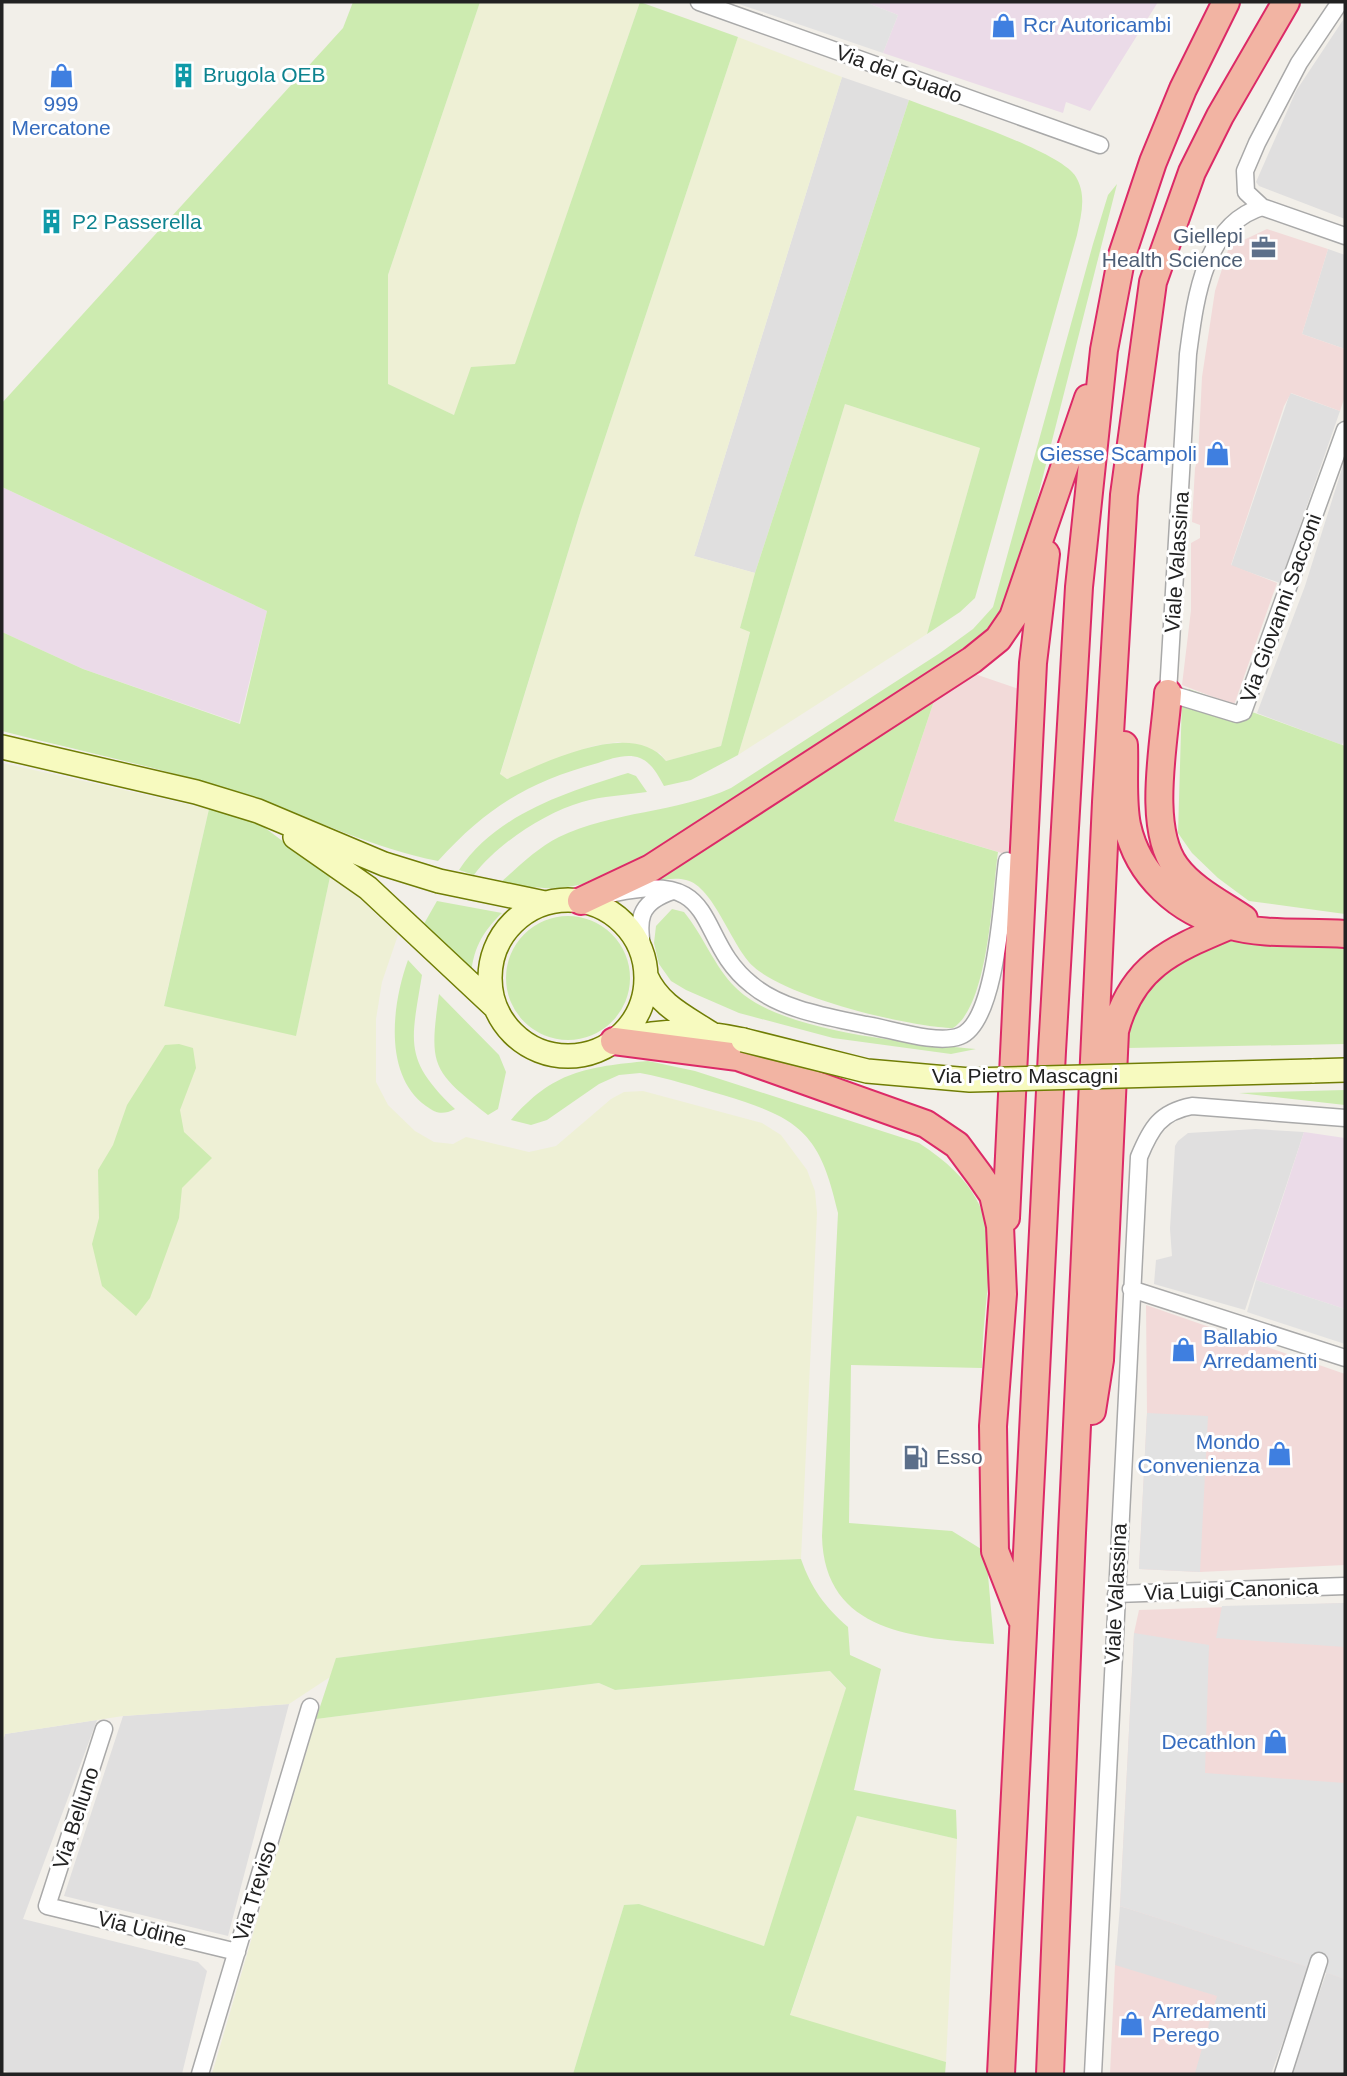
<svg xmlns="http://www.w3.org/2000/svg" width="1347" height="2076" viewBox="0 0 1347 2076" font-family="Arial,sans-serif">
  <rect width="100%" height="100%" fill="#f2efe9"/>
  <path fill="#e0dfdf" d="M1345,17V219L1259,186L1256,182L1296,91Z
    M842,77L909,100L755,573L694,556Z
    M1328,249L1345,255V349L1302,334Z
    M1290,393L1340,411L1280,583L1231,566Z
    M1345,459V736L1342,745L1257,713L1305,586Z
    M1256,1129L1304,1132L1245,1310L1154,1284L1156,1260L1172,1256L1170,1229L1175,1146L1178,1141L1188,1133Z
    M289,1704L228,1936L64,1896L123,1716Z
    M97,1720L23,1919L198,1962L207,1971L182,2074H13L2,2070V1744L5,1734Z
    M1120,1906L1311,1966L1271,2074H1189L1194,2072L1115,1965Z
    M1327,1971L1345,1979V2074H1290Z"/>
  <path fill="#f2dad9" d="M1267,229L1328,249L1302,334L1345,349V396L1340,411L1291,393L1284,406L1231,565L1277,583L1234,705L1182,685L1191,610V543L1200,538V525L1192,522L1195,468L1198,458L1202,377L1215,291L1229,247Z
    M972,673L1022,690L1012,856L894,821L935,698Z
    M1146,1305L1345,1374V1565L1200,1572L1139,1569L1147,1413Z
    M1345,1603V1979L1120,1906L1134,1633L1139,1610Z
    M1115,1965L1217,1996L1195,2073L1110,2074Z"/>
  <path fill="#ebdbe8" d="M865,2H1158L1090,111L1066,102L1063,113L883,53L898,15Z
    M2,487L267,611L239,723L83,669L2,632Z
    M1304,1132L1345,1138V1309L1256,1280Z"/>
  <path fill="#eef0d5" d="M480,2H640L515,365L454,415L387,384L388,275Z
    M738,37L842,77L694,556L755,573L740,628L750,631L721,746L666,761L660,753L618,742L593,746L507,779L500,775L581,510Z
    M845,404L980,448L927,634L738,755Z
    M2,763L209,809L164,1005L296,1035L330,877L360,899L398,935L382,982L376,1019V1082L388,1105L415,1131L434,1142L453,1144L466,1137L529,1152L556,1146L611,1099L624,1092L643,1091L762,1123L781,1135L807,1170L815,1191L817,1213L801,1559L641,1565L591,1625L337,1658L330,1677L289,1704L123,1716L5,1734L2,1744Z
    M830,1671L846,1689L764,1946L639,1904L624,1905L573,2074H212L316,1719L599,1683L615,1690Z
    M857,1816L957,1839L946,2062L790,2016Z"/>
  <path fill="#cdebb0" d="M353,2H480L388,275V384L454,415L471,367L515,364L640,2L738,37L581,510L500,774L507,779C546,762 633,718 666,761L721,746L750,632L740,628L755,573L909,100C942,113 1061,151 1076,177C1087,196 1081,215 1077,235L975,598L960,612L927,634L980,448L845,404L738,755L691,780L664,786C658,775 652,763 640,758C626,753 611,759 598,763C528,782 487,807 438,861C363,846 297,810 225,788C152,766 76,750 2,731V632L83,669L240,724L267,611L2,487V403L343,28Z
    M1117,184L1018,575L1007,612L988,636L616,874C569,891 548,891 500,883C518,867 537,848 559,837C613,811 676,813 731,788L940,653L973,629L993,607L1093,244L1108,195Z
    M1189,689L1345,746V914L1249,901L1218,878L1192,853L1178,833L1182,699Z
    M935,698L894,821L998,852C992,894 989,1005 953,1028C908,1027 787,997 754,967C732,948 714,886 686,880C676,877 664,880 654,880Z
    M628,773L636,776L647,792C626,795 602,796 582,802C544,813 497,844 474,875L459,870C496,814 567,792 628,773Z
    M209,809L256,821L330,877L296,1036L164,1006Z
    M437,901L502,913C482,932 472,951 471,978L421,929Z
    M672,909L684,912C703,935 714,966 735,987C779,1033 914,1043 976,1049L951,1054L833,1038L739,1013L686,990L671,981L659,964L654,943L656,926Z
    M506 978a62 62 0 1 1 124 0a62 62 0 1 1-124 0Z
    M1225,941L1345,948V1044L1127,1048C1124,1009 1154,971 1189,953C1199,948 1213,945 1225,941Z
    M408,960L422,975C411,1043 403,1059 455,1109C443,1115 437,1114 426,1106C383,1075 392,1004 408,960Z
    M439,994L499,1055L506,1072L498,1109L488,1115C431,1070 429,1066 439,994Z
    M179,1044L193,1048L196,1068L180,1110L184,1132L212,1158L182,1188L179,1218L150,1298L136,1316L102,1286L92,1244L99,1218L98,1170L113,1145L127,1105L165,1045Z
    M648,1061L695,1071L919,1143C1021,1209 982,1266 982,1368L851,1365L849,1523L952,1531L986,1552L994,1644C917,1638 824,1634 822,1536L838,1213C820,1132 799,1118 723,1095C695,1087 668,1078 640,1073L619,1075L599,1084L547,1120L531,1125L511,1120C553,1071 586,1067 648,1061Z
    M1345,1090V1105L1239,1093Z
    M801,1559C811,1588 825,1607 848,1627L850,1655L881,1669L854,1790L956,1810L957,1839L857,1816L790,2015L946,2062L945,2074H573L624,1905L639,1904L764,1946L846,1688L830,1671L615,1690L599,1683L316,1719L336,1658L591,1625L641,1565Z"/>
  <path fill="#e2e2e2" d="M733,2H865L898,15L883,53Z
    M1256,1280L1345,1309V1344L1247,1312Z
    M1147,1413L1208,1416L1200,1572L1139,1569Z
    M1345,1603V1647L1216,1638L1222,1606Z
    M1134,1633L1209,1645L1205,1773L1345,1783V1979L1120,1906Z"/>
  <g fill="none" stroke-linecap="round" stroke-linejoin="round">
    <defs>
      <path id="minor" d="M699,2L1100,145
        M1340,2L1299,63L1257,143L1245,171L1246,192L1262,207L1345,236
        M1262,207C1203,225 1195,302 1188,354L1168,693L1237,714L1243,712L1345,430
        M615,893C724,869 693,939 752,985C782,1010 829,1017 866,1025C891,1029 937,1045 960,1036C997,1022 1002,897 1007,861
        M644,962C640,926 631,905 673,891
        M1131,1289L1345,1358
        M1116,1594L1345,1586
        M104,1729L47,1906L237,1952
        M200,2074L310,1707
        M1093,2074L1139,1157C1151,1128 1160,1112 1192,1106L1345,1118
        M1283,2074L1319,1961"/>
      <path id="secondary" d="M2,747L196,792L258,811L384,864L439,881L545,903
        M295,837L368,888L494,1006
        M490 978a78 78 0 1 1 156 0a78 78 0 1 1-156 0Z
        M646,976C659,1005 684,1016 710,1033
        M621,1040C666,1029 699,1030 743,1040
        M1312,1071L1345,1070"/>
      <path id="trunk" d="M1168,693C1165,740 1146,827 1176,867C1192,889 1222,904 1244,919
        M1124,745C1125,770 1122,800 1127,825C1138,876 1179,912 1228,925C1264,936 1308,931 1345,934
        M581,901L651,868L972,660L998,639L1013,617L1088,398
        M614,1041L738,1057L926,1124L957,1145L980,1176L993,1195L1000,1226L1003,1294L993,1426L995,1551L1021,1618
        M1006,1218L1033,663L1046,554
        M1092,1411L1100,1360L1115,1031C1132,966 1172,950 1229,926
        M1001,2074L1052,1051L1079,587L1104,350L1122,255L1153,162L1183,89L1226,2
        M1050,2074L1072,1533L1106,802L1124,495L1153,282L1192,172L1220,116L1286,2"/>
    </defs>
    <use href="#minor" stroke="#a9a9a9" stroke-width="19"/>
    <use href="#secondary" stroke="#707d05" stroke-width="26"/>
    <use href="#trunk" stroke="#dc2a67" stroke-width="30"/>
    <use href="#minor" stroke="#fff" stroke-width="16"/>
    <use href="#secondary" stroke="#f7fabf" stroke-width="23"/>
    <use href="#trunk" stroke="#f2b4a3" stroke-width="26"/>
    <defs>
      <path id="secondary-bridge" d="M743,1040L867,1071L970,1080L1312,1071"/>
    </defs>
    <use href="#secondary-bridge" stroke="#707d05" stroke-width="26" stroke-linecap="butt"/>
    <use href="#secondary-bridge" stroke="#f7fabf" stroke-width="23"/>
  </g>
  <defs>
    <symbol id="shop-bare" viewBox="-9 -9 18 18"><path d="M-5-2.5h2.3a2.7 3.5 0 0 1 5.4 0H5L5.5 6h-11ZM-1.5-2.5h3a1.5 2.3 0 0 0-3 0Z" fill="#3f7fe0" stroke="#fff" stroke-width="2.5" paint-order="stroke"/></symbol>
    <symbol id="building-bare" viewBox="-9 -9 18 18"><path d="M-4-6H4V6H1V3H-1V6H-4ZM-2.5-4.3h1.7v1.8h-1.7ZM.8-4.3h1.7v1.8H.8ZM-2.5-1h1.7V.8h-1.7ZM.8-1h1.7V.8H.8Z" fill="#0f9aa8" stroke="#fff" stroke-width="2.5" paint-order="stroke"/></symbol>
    <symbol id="office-bare" viewBox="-9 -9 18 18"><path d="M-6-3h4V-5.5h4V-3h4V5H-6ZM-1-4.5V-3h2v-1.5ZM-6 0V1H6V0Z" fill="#5c6f8a" stroke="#fff" stroke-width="2.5" paint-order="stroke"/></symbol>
    <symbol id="fuel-bare" viewBox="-9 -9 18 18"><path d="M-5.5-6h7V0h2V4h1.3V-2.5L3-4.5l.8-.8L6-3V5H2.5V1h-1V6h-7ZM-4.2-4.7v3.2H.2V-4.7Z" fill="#5c6f8a" stroke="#fff" stroke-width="2.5" paint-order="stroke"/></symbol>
  </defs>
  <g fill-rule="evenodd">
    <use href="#shop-bare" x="986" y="8" width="35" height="35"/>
    <use href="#shop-bare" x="44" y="58" width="35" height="35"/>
    <use href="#building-bare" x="166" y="58" width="35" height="35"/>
    <use href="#building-bare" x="34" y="204" width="35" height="35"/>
    <use href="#office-bare" x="1246" y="230" width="35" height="35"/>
    <use href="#shop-bare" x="1200" y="436" width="35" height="35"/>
    <use href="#shop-bare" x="1166" y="1332" width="35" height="35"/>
    <use href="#shop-bare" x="1262" y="1436" width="35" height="35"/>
    <use href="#fuel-bare" x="898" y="1440" width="35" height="35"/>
    <use href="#shop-bare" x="1258" y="1724" width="35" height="35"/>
    <use href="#shop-bare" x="1114" y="2006" width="35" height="35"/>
  </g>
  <g text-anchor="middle" stroke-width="6" stroke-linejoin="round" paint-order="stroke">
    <g font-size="21" fill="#366cbe" stroke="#fff" text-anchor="start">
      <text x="1023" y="32">Rcr Autoricambi</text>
      <text x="61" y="111" text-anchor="middle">999<tspan x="61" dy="24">Mercatone</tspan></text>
      <text x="1197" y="461" text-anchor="end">Giesse Scampoli</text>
      <text x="1203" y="1344">Ballabio<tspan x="1203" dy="24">Arredamenti</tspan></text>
      <text x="1260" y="1449" text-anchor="end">Mondo<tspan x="1260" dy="24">Convenienza</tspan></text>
      <text x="1256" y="1749" text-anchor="end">Decathlon</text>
      <text x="1152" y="2018">Arredamenti<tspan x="1152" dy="24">Perego</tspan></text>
    </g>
    <g font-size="21" fill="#222" stroke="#fff">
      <text transform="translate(899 74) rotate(20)" y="7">Via del Guado</text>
      <text transform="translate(1177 562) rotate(-86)" y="7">Viale Valassina</text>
      <text transform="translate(1281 608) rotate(-70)" y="7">Via Giovanni Sacconi</text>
      <text x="1025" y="1083">Via Pietro Mascagni</text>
      <text transform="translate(1231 1590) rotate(-2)" y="7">Via Luigi Canonica</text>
      <text transform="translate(1116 1594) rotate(-87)" y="7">Viale Valassina</text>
      <text transform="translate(76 1818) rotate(-72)" y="7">Via Belluno</text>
      <text transform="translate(255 1891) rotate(-73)" y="7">Via Treviso</text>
      <text transform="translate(142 1929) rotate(14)" y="7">Via Udine</text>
    </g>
    <g font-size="21" fill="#0d838f" stroke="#fff" text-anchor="start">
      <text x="203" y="82">Brugola OEB</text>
      <text x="72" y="229">P2 Passerella</text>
    </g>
    <g font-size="21" fill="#4e5e75" stroke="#fff" text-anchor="end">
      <text x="1243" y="243">Giellepi<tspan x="1243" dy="24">Health Science</tspan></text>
      <text x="936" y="1464" text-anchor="start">Esso</text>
    </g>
  </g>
  <rect width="1347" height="2076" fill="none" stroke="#222222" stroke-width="7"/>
</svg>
